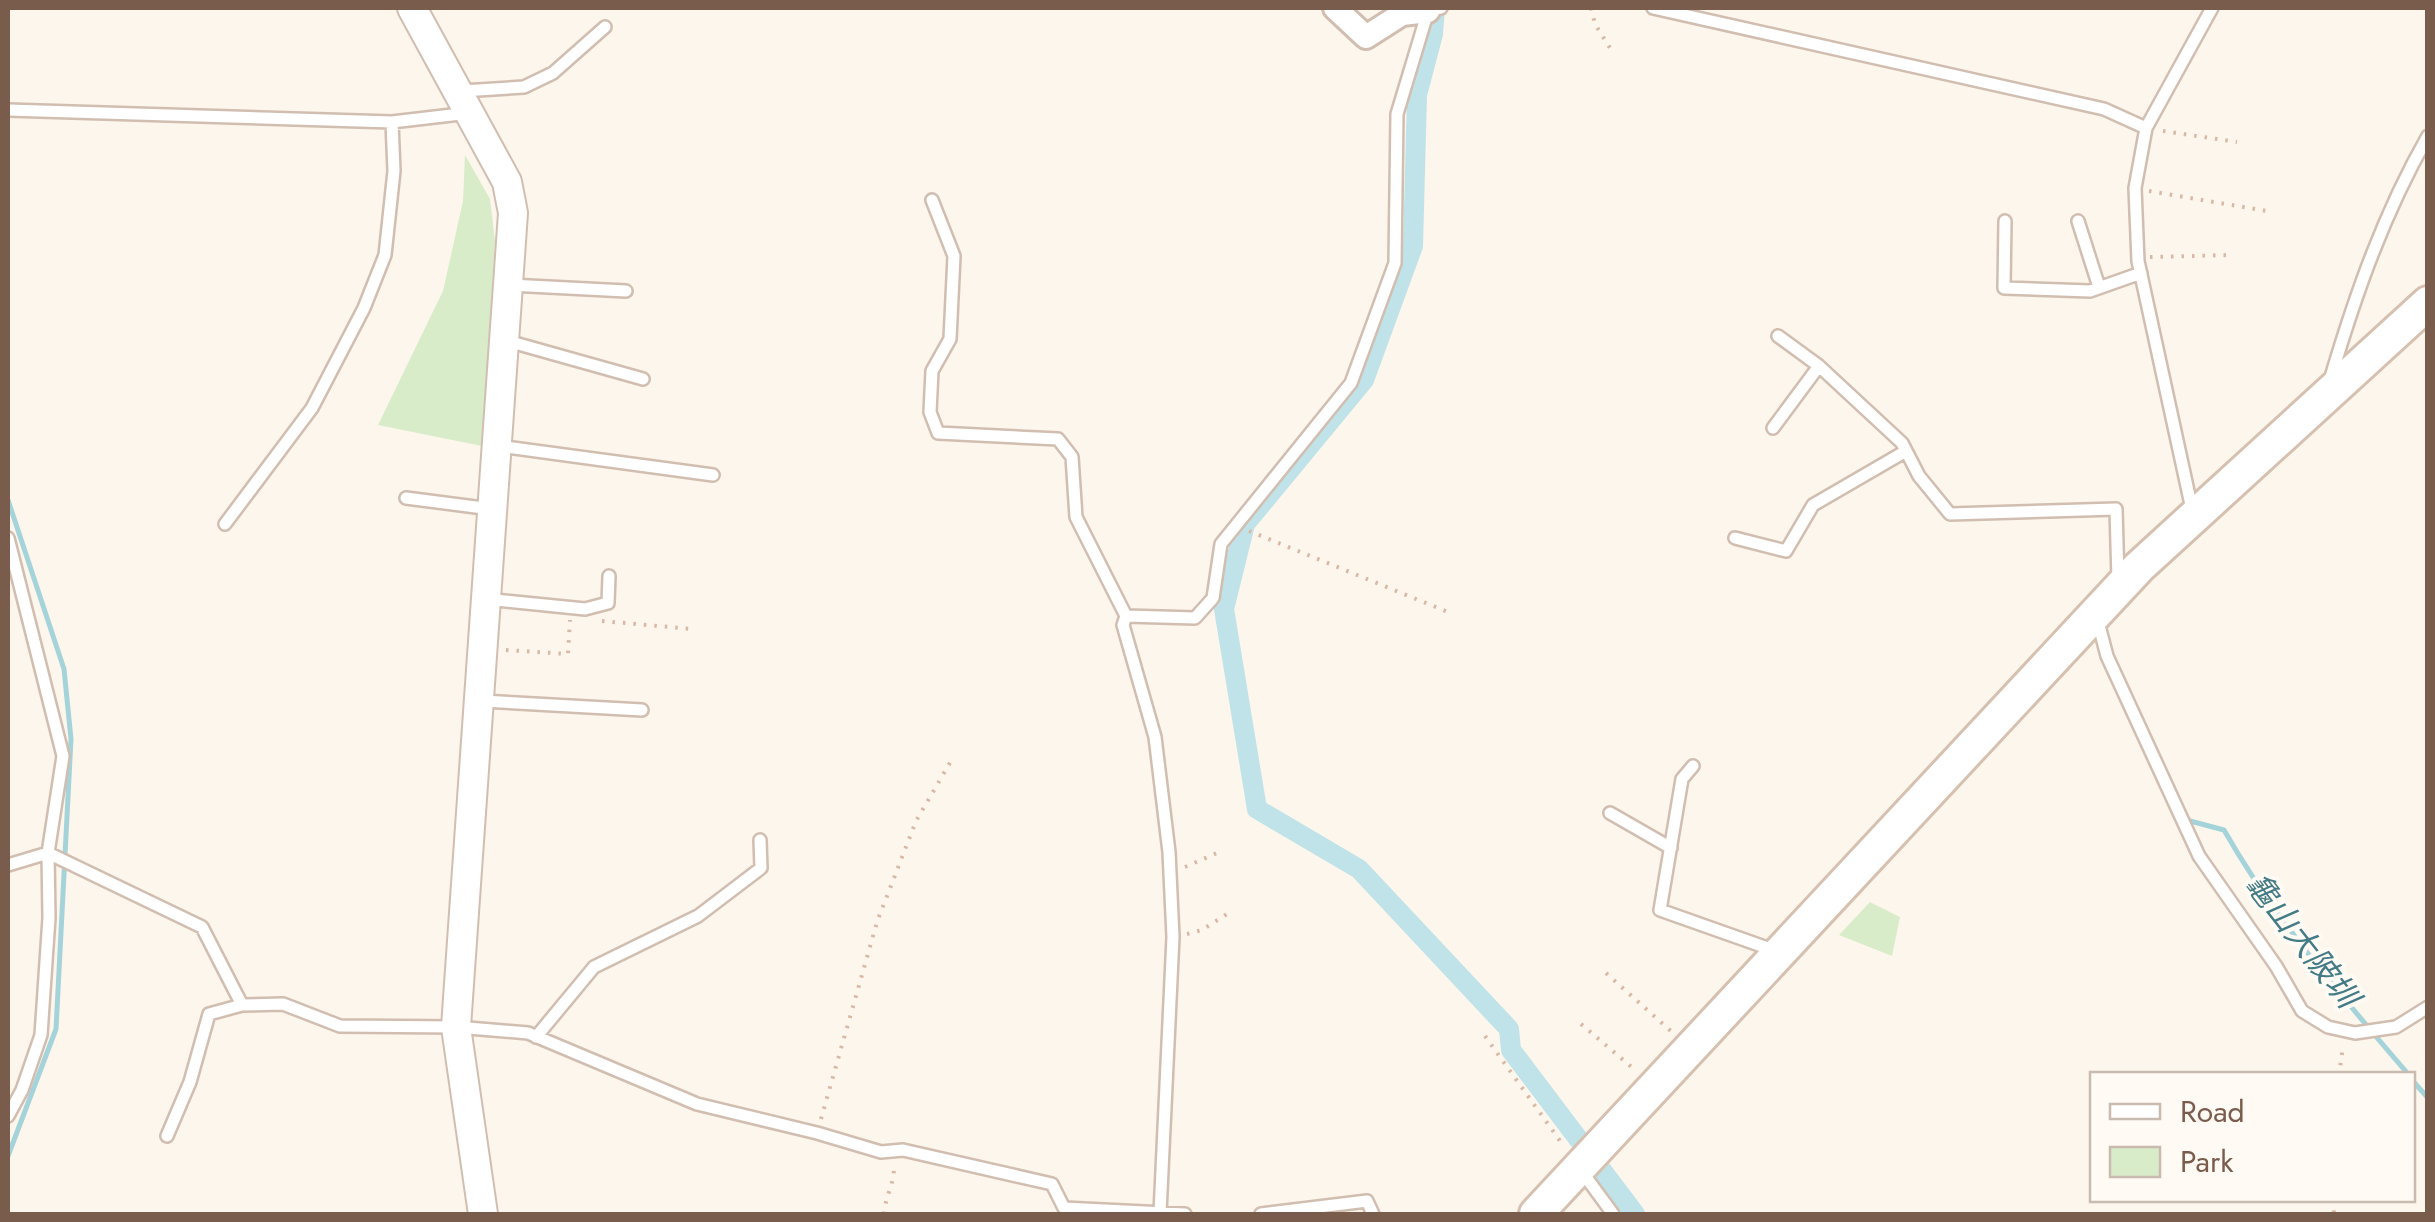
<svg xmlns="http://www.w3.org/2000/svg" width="2435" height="1222" viewBox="0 0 2435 1222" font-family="Jost,'Noto Sans TC',sans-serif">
  <rect width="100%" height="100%" fill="#fdf6ec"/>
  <path fill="#d8ecc9" d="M465,155L490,199L495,241L482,446L378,425L443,291L463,201Z
    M1870,902L1900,917L1892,956L1839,935Z"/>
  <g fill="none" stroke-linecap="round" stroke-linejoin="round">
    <path stroke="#a5d3da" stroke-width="5" d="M8,500L64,669L71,739L56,1029L8,1156
      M2190,821L2224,830C2274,918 2342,997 2408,1074
      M2412,1080L2428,1098"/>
    <path stroke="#bfe3e8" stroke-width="20" d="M1435,8L1433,34L1417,95L1413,246L1364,380L1245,524L1224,609L1257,809L1359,869L1509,1029L1511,1050L1635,1214"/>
    <defs>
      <path id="service" d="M1653,8L2104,109L2146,128L2135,188L2138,261L2193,514
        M462,91L524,87L553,73L605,27
        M8,110L392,122L469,113
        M2146,128L2212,8
        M932,200L954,256L950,339L932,371L930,412L938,433L1058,439L1072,457L1076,517L1126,616
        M2005,221L2004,288L2090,291L2141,273
        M2078,221L2099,287
        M510,285L626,291
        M1778,336L1819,366L1902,443L1919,476L1950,514L2116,509L2118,580
        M504,340L643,379
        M2331,377C2356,293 2384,213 2428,136
        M1773,428L1819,366
        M499,446L713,475
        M406,498L491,509
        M225,524L312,408L364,308L385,255L394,171L392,122
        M8,538L63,756L48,853L49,918L41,1035L22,1090L8,1116
        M1735,538L1786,551L1813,505L1906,451
        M486,599L585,609L608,603L609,576
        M2097,618L2107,656L2199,856L2276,966L2302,1011L2328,1027L2355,1033L2396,1027L2428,1007
        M482,701L642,710
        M1693,766L1682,779L1660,910L1776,951
        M1610,813L1671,848
        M8,865L48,853L202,927L242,1005L283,1004L340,1026L456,1027L528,1033L697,1104L817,1133L881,1152L903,1150L1052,1184L1064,1208L1185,1214
        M536,1037L594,967L698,916L761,868L760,840
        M167,1136L190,1082L209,1014L242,1005
        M1580,1169L1613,1214
        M1160,1213L1173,937L1169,852L1155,737L1123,625L1126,616L1195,618L1213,598L1221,544L1351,383L1395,263L1397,114L1428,11L1441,8
        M1261,1214L1367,1201L1373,1214"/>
      <path id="minor" d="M1335,8L1366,37L1402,14L1428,11"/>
      <path id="tertiary" d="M412,8L507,182L513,213L456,1027L483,1214"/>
      <path id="secondary" d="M1536,1214L2139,567L2428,303"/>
    </defs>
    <use href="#service" stroke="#d1beb0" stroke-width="16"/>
    <use href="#minor" stroke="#d1beb0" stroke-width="28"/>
    <use href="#tertiary" stroke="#d1beb0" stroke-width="32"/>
    <use href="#secondary" stroke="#d6c0b0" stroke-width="38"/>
    <path stroke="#d9b8a5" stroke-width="4" stroke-dasharray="2.5 8" stroke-linecap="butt" d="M1591,8L1595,24L1613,53
      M2163,131L2237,142
      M2149,191L2267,211
      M2150,257L2230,255
      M1249,531L1448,612
      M602,621L692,629
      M506,650L568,654L570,620
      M1185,867L1217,853
      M1187,934L1202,930L1227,914
      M1606,973L1673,1033
      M1581,1024L1635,1070
      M1485,1036L1563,1145
      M2335,1074L2340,1068L2343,1047
      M821,1119L877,922L916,821L951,761
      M2333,1200L2334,1214
      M884,1214C885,1197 894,1185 894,1167"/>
    <use href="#service" stroke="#fff" stroke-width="11"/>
    <use href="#minor" stroke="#fff" stroke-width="22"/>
    <use href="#tertiary" stroke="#fff" stroke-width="28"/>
    <use href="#secondary" stroke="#fff" stroke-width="32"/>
  </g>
  <g text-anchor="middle" stroke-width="8" stroke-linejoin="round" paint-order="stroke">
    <g font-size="32" font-style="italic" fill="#437c86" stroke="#fffaf3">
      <text transform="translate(2302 940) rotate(52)" y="11">龜山大陂圳</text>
    </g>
  </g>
  <rect width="2435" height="1222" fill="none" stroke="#7a5c4d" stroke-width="20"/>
  <rect x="2090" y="1072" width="325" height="130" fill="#fffaf3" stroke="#cabbb1" stroke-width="2.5"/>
  <rect x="2110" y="1104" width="50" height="15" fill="#ffffff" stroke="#cabbb1" stroke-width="2.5"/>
  <text x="2180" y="1122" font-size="30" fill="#7a5c4d">Road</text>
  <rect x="2110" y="1147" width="50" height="30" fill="#d8ecc9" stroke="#cabbb1" stroke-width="2.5"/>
  <text x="2180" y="1172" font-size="30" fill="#7a5c4d">Park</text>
</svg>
